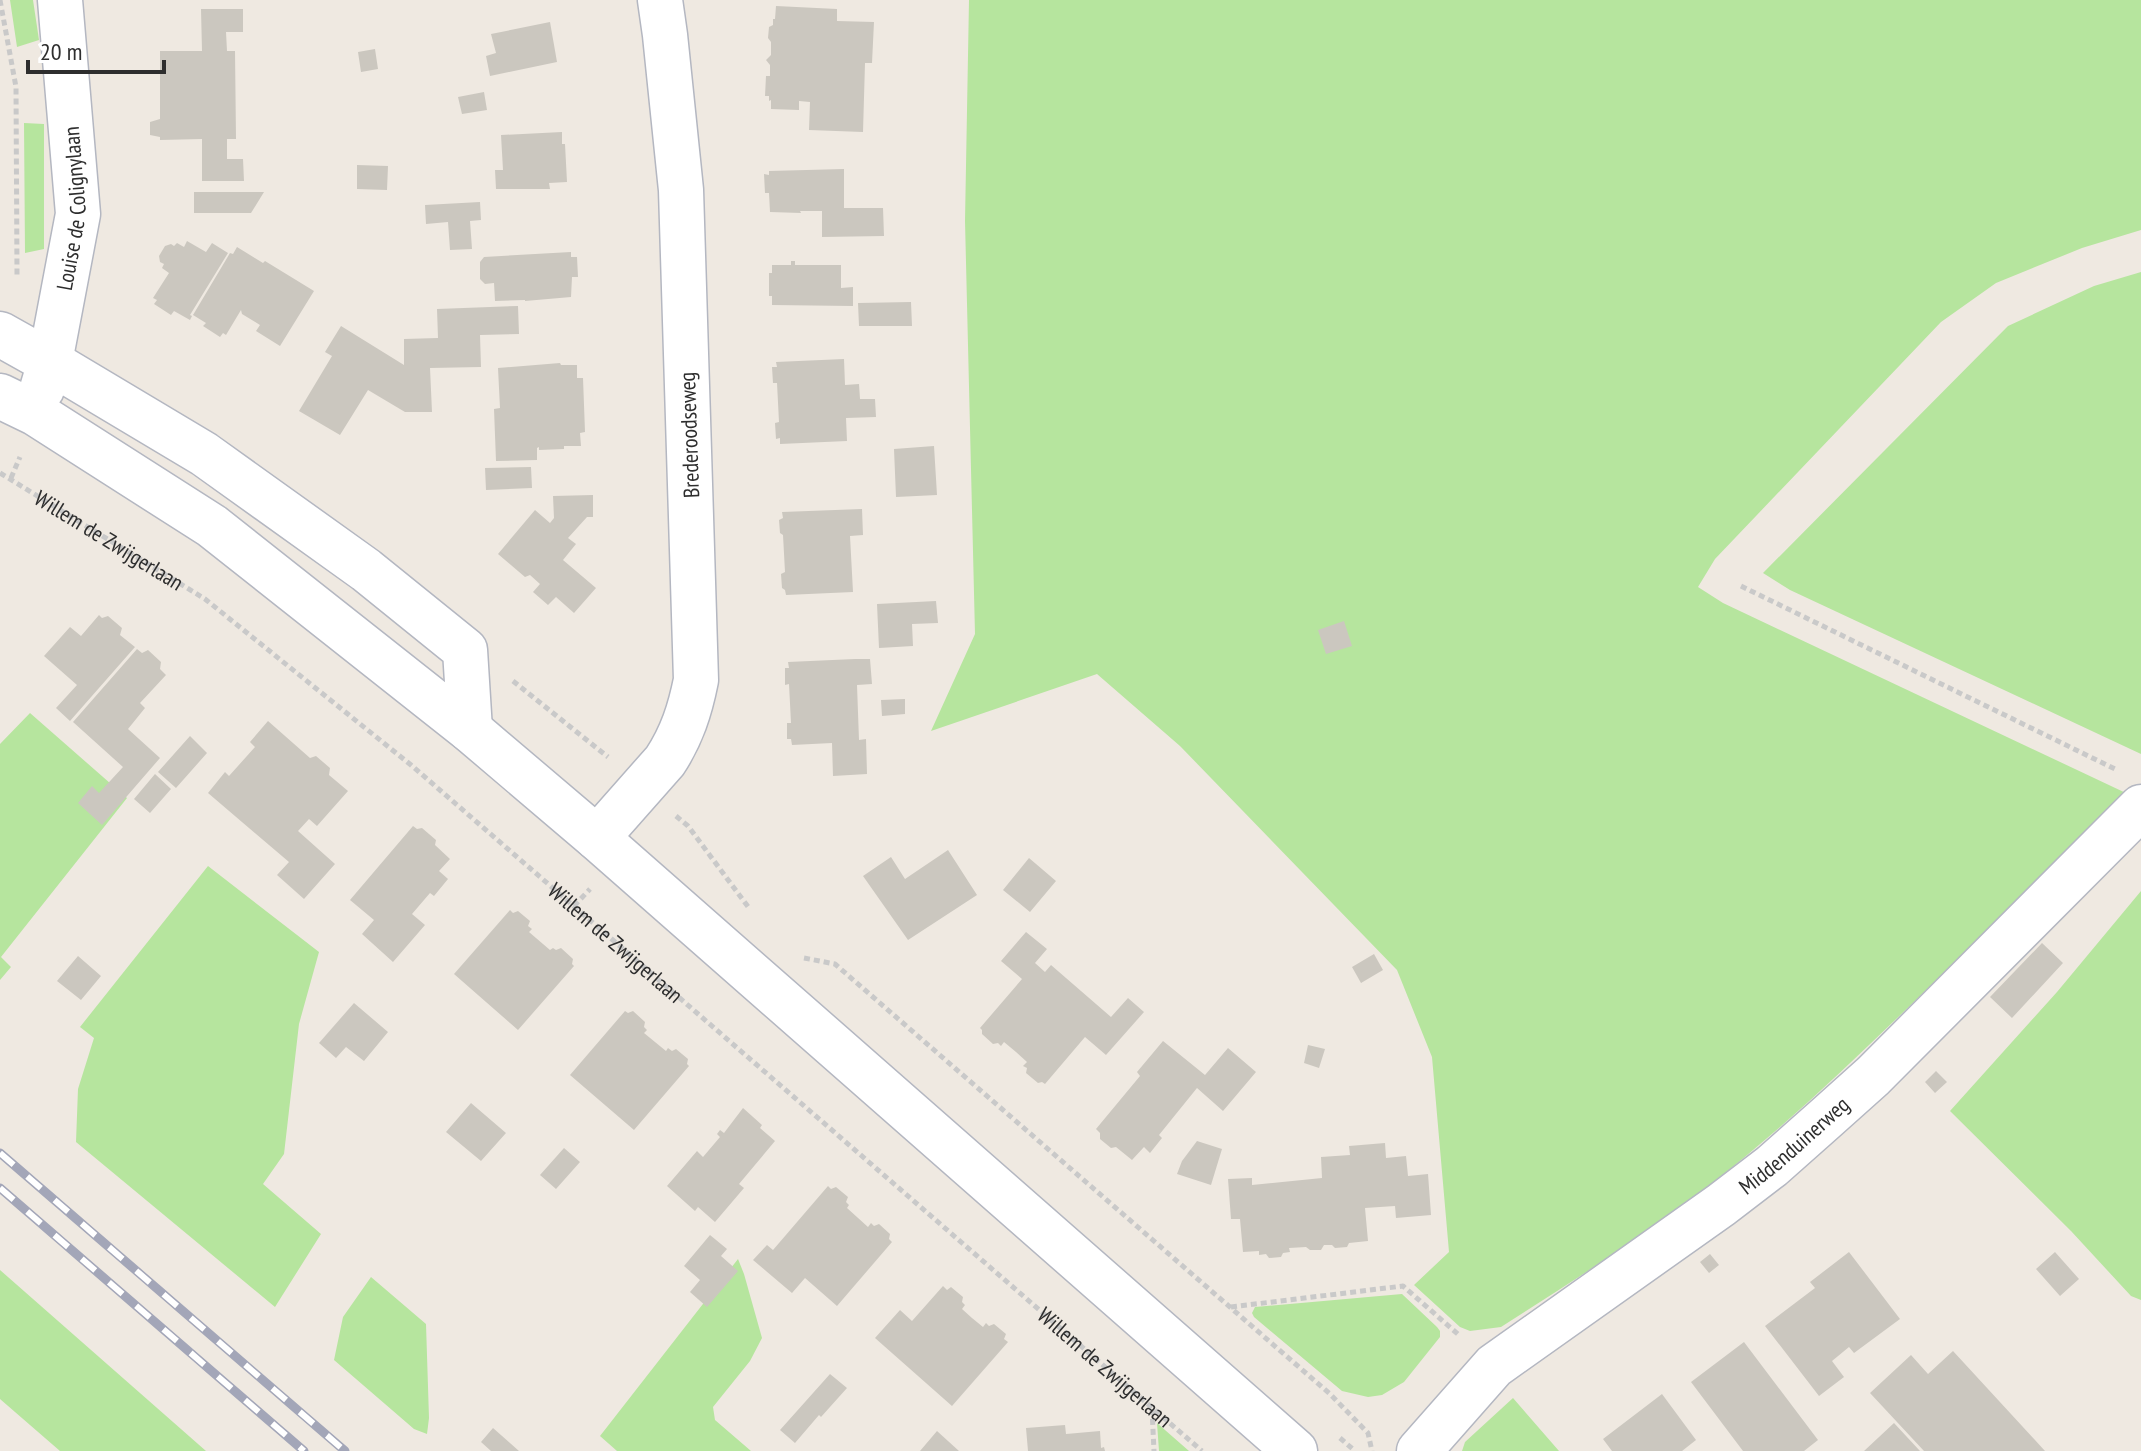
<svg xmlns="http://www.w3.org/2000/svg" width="2141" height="1451" viewBox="0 0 2141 1451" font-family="'PT Sans Narrow',sans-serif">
  <rect width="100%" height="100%" fill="#efe9e1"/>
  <path fill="#b6e59e" d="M10,0H33L39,40L17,47Z
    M969,0H2141V230L2082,248L1996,283L1941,322L1715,559L1698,587L1723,603L2128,794C2060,861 1992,927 1923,993C1857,1057 1789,1123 1716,1180C1648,1234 1574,1280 1501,1327L1470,1331L1460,1327L1414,1285L1449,1252L1432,1057L1397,970L1180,746L1097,674L931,731L975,634L965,221Z
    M24,123L44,124V249L25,253Z
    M2141,272V754L1790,590L1763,573L2008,326L2094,286Z
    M30,713L127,798L1,957L11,967L0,980V744Z
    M208,866L319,952L299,1024L284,1154L263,1184L321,1234L275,1307L76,1142L78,1089L94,1038L80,1027Z
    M2141,891V1300L2131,1296L2071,1231L1950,1111L2057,992Z
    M738,1259L744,1274L762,1338L750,1361L713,1407L715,1420L751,1451H617L600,1436Z
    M0,1270L206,1451H60L0,1399Z
    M371,1277L426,1324L429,1418L427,1434L414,1429L334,1360L343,1317Z
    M1402,1294L1437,1327L1440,1331V1337L1404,1382L1382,1395L1368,1397L1342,1391L1254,1317L1252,1313L1255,1307Z
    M1513,1398L1559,1451H1462L1465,1442Z
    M1157,1423L1189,1451H1159Z"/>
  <path fill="#cbc7bf" d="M776,6L837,9V21L874,22L872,63H865L863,132L809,130L810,102L799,101V110L771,109V100L769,101V96H765L766,76H770V65L766,60L771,55V42L768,38L769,27L773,25V19H775Z
    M201,9H243V32H226L227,51H235L236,139H227V159H243L244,181H202V139L160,140V137L150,135V122L160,119V51H202Z
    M550,22L557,62L490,76L486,56L496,53L491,34Z
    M375,49L378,69L361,72L358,52Z
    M484,92L487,110L462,114L458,97Z
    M562,132V144H565L567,182L549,183L550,189H496L495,170H503L501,135Z
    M357,165L388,166L387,190L357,189Z
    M844,169V208H883L884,236L822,237V211H800L801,213L770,212L769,193H765L764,174L769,175V171Z
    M194,192H264L251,213H194Z
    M480,202L481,220L470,221L472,249L450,250L448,222L426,224L425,205Z
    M187,241L206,252L212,243L228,253L190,315L192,316L190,320L174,311L171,315L154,304L157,300L153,298L169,273L162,268L164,264L160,262L159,256L165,246L171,244L174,246L177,243L184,247Z
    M237,247L263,263L265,261L314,291L280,346L256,331L260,325L242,314L241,310L226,335L223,333L220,337L203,326L206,323L193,315L230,253L233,254Z
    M571,252V257H577L578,277H572L571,297L525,301V300L495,301L494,283L485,284L480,279V262L484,257Z
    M791,261H795V265H841V288L853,287V306L772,305V296H769V273H772V265H791Z
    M911,302L912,326H859L858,303Z
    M518,306L519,334L480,335L481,367L430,368L432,412H405L368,390L340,435L299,411L332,356L325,352L341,326L404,365V339L438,338L437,309Z
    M844,359L845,385L859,384L860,399H875L876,417L846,418L847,441L780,444V438L776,439L775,423L779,422L777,383H773L772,367H777L776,362Z
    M560,363L561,365H577V378H583L585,432L580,433L581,446H564V449L539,450V447L537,448V460L496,461L494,409L500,408L498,368Z
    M934,446L937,495L896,497L894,449Z
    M531,467L532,488L486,490L485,468Z
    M593,495V517H587L568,538L576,544L563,560L596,588L574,613L556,597L548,605L533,592L540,584L530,575L525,577L498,554L535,510L550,523L554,518L553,496Z
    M862,509L863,535L850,536L853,592L786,595L785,590L782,588L781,574L785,572L783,535L780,533L779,520L783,518L782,512Z
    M936,601L938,623L912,624L913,646L879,648L877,604Z
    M99,615L102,618L108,616L122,628L120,635L135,647L70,721L56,708L77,685L44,656L70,627L81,636Z
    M1344,621L1352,646L1326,654L1318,630Z
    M137,649L142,653L148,650L161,662L160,669L166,675L140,703L145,708L128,729L160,758L102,825L78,803L92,786L99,793L123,767L73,722Z
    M855,659H870L872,684L857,685L859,740L866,739L867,774L833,776L832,743L792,745L791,739H787V723H791L789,684L785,685V668H789L788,662Z
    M905,699V714L882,716L881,700Z
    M268,721L310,758L316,756L330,768L329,775L348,791L317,826L309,819L298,831L335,864L304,899L277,875L289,862L208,793L225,772L229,776L255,747L250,742Z
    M190,736L207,753L176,788L158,772Z
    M155,774L171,789L150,813L134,799Z
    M413,826L417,829L422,828L436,840L435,845L450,859L439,871L448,879L434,896L430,893L412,914L425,925L393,962L362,934L374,920L350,900Z
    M948,850L977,895L908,940L863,876L891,857L905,879Z
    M1029,858L1056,881L1030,912L1003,890Z
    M510,910L513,913L518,911L530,921L528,926L532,929L529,932L550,950L553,948L556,950L561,948L573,959L572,964L574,966L518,1030L454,974Z
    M1026,932L1047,949L1035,963L1045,972L1051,965L1111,1017L1128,998L1144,1012L1106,1055L1085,1037L1045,1084L1042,1082L1038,1083L1026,1073L1027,1068L1023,1066L1027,1062L1016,1052L1004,1042L1001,1046L998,1043L993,1044L982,1034V1030L980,1028L1022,979L1001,961Z
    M2042,943L2063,963L2012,1018L1990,997Z
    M1374,954L1383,970L1361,983L1352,967Z
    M78,956L101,976L81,1000L57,981Z
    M354,1003L388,1032L364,1061L346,1047L336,1058L319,1043Z
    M625,1011L628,1013L633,1011L645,1022L644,1027L647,1030L644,1033L666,1051L668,1048L672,1051L676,1049L688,1059L687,1064L689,1066L634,1130L570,1075Z
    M1163,1041L1205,1075L1228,1048L1256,1072L1223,1111L1197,1088L1159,1135L1162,1138L1150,1153L1144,1147L1132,1160L1116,1147L1111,1148L1100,1139V1133L1096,1129L1140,1076L1137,1072Z
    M1308,1045L1325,1049L1319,1068L1304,1063Z
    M1936,1071L1947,1082L1935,1093L1925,1082Z
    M471,1103L506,1133L481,1161L446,1132Z
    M743,1108L762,1125L760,1128L775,1141L739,1184L744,1188L715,1222L698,1207L695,1211L667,1186L697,1151L703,1157L720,1137L717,1134L720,1130L724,1133Z
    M1197,1141L1222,1149L1211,1185L1177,1174L1182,1161Z
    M1385,1143L1386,1158L1406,1156L1408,1176L1428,1174L1431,1215L1396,1218L1395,1206L1365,1208L1368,1241L1349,1243L1347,1247L1335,1248L1332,1245H1324L1321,1250H1310L1306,1247L1289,1248L1290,1252L1283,1253L1281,1257L1269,1258L1266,1254L1259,1255V1251L1243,1252L1240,1219H1231L1228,1179L1252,1178V1185L1322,1178L1321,1157L1350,1155L1349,1146Z
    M564,1148L580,1162L556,1189L540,1175Z
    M828,1186L831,1189L836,1187L848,1197L846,1202L849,1205L847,1208L868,1227L871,1223L874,1226L879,1224L890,1234L889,1239L892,1242L837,1306L805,1278L792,1293L753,1260L767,1245L773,1250Z
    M710,1235L727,1249L721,1256L738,1271L707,1307L690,1292L700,1280L684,1266Z
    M1849,1252L1900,1319L1854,1353L1849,1347L1832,1361L1844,1377L1819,1396L1765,1326L1815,1288L1810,1282Z
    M2055,1252L2079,1279L2060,1296L2036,1269Z
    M1710,1254L1719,1265L1709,1273L1700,1262Z
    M943,1286L947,1290L951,1287L963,1297L962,1302L965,1305L962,1309L972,1318L983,1327L986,1323L989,1326L994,1324L1006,1334L1004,1339L1008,1342L952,1406L875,1338L900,1310L912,1321Z
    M1744,1342L1818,1440L1804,1451H1743L1691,1382Z
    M1953,1351L2045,1451H1924L1870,1393L1911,1355L1928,1374Z
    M830,1374L847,1388L821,1417L819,1415L795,1443L780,1430Z
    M1662,1394L1696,1440L1682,1451H1612L1603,1439Z
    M1894,1423L1920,1451H1864Z
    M1065,1425L1066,1434L1100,1431L1101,1448L1104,1447L1105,1451H1028L1026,1428Z
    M493,1428L519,1451H491L481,1442Z
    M937,1431L959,1451H920Z"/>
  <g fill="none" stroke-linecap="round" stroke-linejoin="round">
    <defs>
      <g id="minor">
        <path d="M0,334L50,362L204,454L366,570L465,650L470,730"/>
        <path id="s2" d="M42,389L50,362L78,214L60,0"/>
        <path d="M0,396L35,413L212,526L470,730L597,838L1295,1451"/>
        <path d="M597,838L665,761C682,735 690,710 696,680L681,190L665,35L660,0"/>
        <path id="s3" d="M1419,1451L1494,1366L1721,1205L1772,1166L1825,1119L1873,1076L2141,807"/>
      </g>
    </defs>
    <use href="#minor" stroke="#b4b7c1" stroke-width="47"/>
    <g stroke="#c9c9c9" stroke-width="5" stroke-dasharray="6 4" stroke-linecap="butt">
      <path d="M0,0L16,87L17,276"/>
      <path id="s1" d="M0,473L205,599L411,765L1202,1451"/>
      <path d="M11,478L20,457"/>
      <path d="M1741,586L2117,770"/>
      <path d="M513,681L608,757"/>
      <path d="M676,816L688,826L749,908"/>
      <path d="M574,906L590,889"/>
      <path d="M804,958L835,964L1330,1394L1368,1433L1372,1451"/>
      <path d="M1231,1307L1403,1286L1460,1336"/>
      <path d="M1152,1409L1154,1451"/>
      <path d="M1340,1438L1355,1451"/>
    </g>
    <use href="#minor" stroke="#fff" stroke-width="44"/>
    <defs>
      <path id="rail" d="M0,1153L345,1451
        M0,1188L304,1451"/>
    </defs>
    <use href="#rail" stroke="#a3a6b8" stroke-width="9"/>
    <use href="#rail" stroke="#fff" stroke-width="6" stroke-dasharray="18" stroke-linecap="butt"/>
  </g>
  <g text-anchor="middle" stroke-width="6" stroke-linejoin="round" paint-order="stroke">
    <g font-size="22" fill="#2e2e2e" stroke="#fff">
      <text dy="8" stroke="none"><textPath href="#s2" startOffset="184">Louise de Colignylaan</textPath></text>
      <text transform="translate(689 435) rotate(-92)" y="8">Brederoodseweg</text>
      <text dy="8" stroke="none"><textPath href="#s1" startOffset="128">Willem de Zwijgerlaan</textPath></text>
      <text dy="8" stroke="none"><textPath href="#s1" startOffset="776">Willem de Zwijgerlaan</textPath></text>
      <text dy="8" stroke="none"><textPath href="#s3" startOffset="486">Middenduinerweg</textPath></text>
      <text dy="8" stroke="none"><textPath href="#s1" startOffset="1424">Willem de Zwijgerlaan</textPath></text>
    </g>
  </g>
  <path d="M28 60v12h136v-12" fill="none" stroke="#2e2e2e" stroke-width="4"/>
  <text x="40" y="60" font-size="24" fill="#2e2e2e" stroke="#ffffff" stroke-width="6" paint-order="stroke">20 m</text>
</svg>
